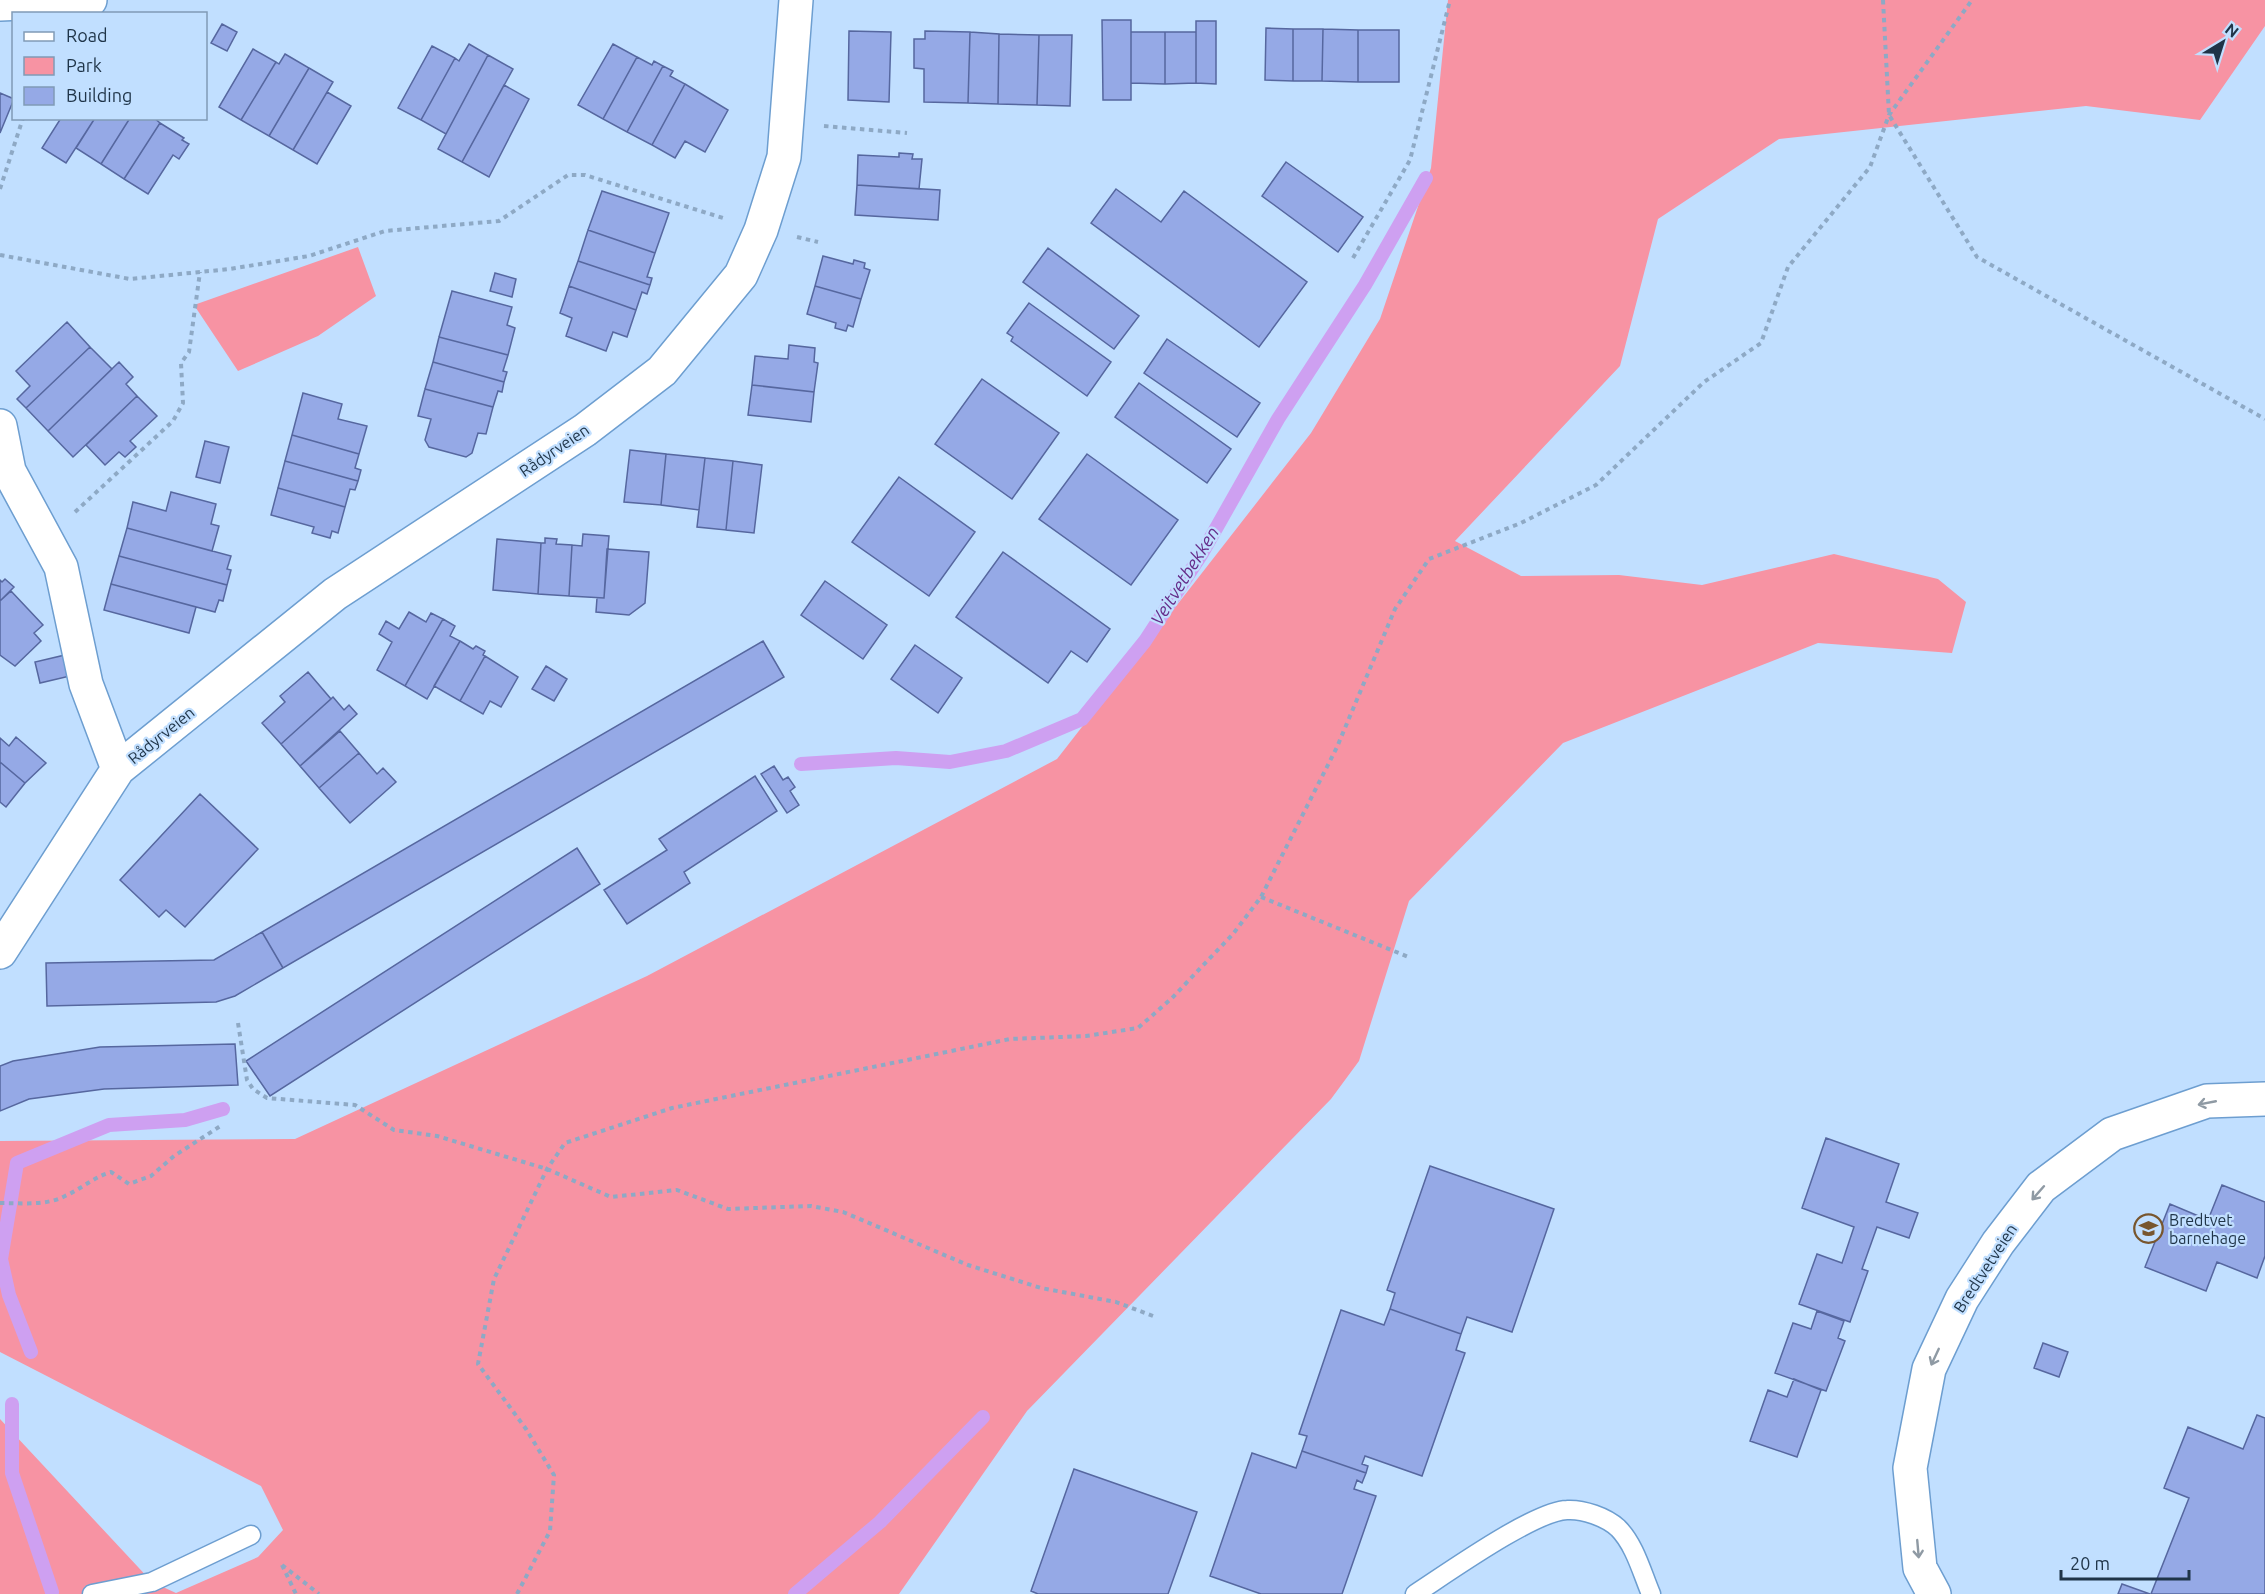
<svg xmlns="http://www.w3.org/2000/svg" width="2265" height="1594" viewBox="0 0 2265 1594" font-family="Ubuntu,sans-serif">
  <rect width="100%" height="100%" fill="#c1dfff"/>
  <path fill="#f793a3" d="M1448,0H2265V26L2200,120L2086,106L1779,139L1658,219L1620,366L1455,541L1521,576L1619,575L1702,585L1834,554L1938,579L1966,602L1952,653L1818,643L1563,743L1409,901L1359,1061L1331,1099L1027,1411L899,1594H0V1419L152,1582L176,1593L258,1557L283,1530L261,1486L0,1352V1141L295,1139L647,976L1057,759L1311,433L1380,319L1431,168Z
    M358,247L376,296L318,336L238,371L194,305Z"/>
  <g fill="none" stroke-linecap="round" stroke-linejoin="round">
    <path stroke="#cea0f1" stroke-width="14" d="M801,764L896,758L950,762L1006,751L1082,719L1145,641L1201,555L1278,419L1365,285L1426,178
      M31,1352L9,1295L1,1259L17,1163L109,1125L185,1120L223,1109
      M12,1404V1473L52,1592
      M795,1594L880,1522L983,1417"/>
  </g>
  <path fill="#95a9e6" stroke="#56679f" stroke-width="1.5" d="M1102,20H1131V100H1103Z
    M1196,21H1216V84L1196,83Z
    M222,24L237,32L227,51L211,43Z
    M1266,28L1293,29V81L1265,80Z
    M1293,29H1323L1322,81H1293Z
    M1323,29L1358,30V82L1322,81Z
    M1358,30H1399V82H1358Z
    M849,31L891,32L889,102L848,100Z
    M925,31L970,32L968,103L924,102V69L914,68V39H925Z
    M970,32L999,34L998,104L968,103Z
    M1131,32H1165V84L1131,83Z
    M1165,32H1196V83L1165,84Z
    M999,34L1039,35L1037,105L998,104Z
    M1039,35H1072L1070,106L1037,105Z
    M469,44L488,55L446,134L421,120L455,58L459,61Z
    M613,44L637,57L603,119L578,105Z
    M432,46L455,58L421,120L398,108Z
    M253,49L276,62L241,120L219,107Z
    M285,54L309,68L269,136L241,120L276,62L279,64Z
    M488,55L513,69L462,162L438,149Z
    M637,57L652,65L654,61L663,66L627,132L603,119Z
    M663,66L673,71L670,76L685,84L652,145L627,132Z
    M309,68L333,82L293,150L269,136Z
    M685,84L728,110L705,152L685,141L675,158L652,145Z
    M504,85L529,99L489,177L462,162Z
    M327,92L351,106L317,164L293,150Z
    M0,93L14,99L0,133Z
    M61,118H95L66,163L42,148Z
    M95,118H130L101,164L76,148Z
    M130,118H154L160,123L124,179L101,164Z
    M160,123L184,138L182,140L189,144L179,159L173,155L148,194L124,179Z
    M899,153L913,154L912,159H922L919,189L857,185L858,155L899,157Z
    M1286,162L1363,217L1338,252L1262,196Z
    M857,185L940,190L938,220L855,215Z
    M1116,189L1161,222L1184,191L1307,282L1259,347L1091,223Z
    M602,191L669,213L655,253L588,230Z
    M588,230L655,253L647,277L652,278L650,285L578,261Z
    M1048,248L1139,316L1114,349L1023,282Z
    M823,256L853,264L854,260L865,263L864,268L870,270L861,299L815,286Z
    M578,261L650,285L647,294L642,292L636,310L569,286Z
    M495,273L516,279L512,297L490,291Z
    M569,286L636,310L627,337L613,332L606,351L566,336L572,318L560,313Z
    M815,286L861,299L853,327L848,325L846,331L835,328L836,323L807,314Z
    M452,291L512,307L507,325L515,328L508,355L439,337Z
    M1029,303L1111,362L1087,396L1011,341L1013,337L1007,333Z
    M67,322L90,347L26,408L17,399L30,386L16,371Z
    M439,337L508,355L503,371L507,372L504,382L433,362Z
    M1167,339L1260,403L1237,437L1144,373Z
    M789,345L815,348L814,362L818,363L814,392L752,385L755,356L788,359Z
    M90,347L112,369L48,431L26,408Z
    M119,362L133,377L126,384L137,396L73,457L48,431Z
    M433,362L504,382L502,392L498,391L493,407L425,389Z
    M982,379L1059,433L1012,499L935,444Z
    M1139,383L1231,449L1207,483L1115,417Z
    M752,385L814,392L811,422L748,415Z
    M425,389L493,407L486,434L478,433L472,453L466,457L429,447L425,440L431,419L418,416Z
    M303,393L342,404L338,419L367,426L359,454L292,435Z
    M137,396L157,416L130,441L136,447L125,457L119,452L105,465L86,445Z
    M292,435L359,454L355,468L361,470L358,481L285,461Z
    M205,441L229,447L220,483L196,477Z
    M630,450L666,454L661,505L624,502Z
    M666,454L705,458L699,510L661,505Z
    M1087,454L1178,520L1131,585L1039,519Z
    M705,458L733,461L726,530L697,527Z
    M285,461L358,481L355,490L350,489L345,507L278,488Z
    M733,461L762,465L754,533L726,530Z
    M899,477L975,532L929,596L852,542Z
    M278,488L345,507L338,533L332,531L330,538L312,533L314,527L271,515Z
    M171,492L216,504L211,524L219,526L212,551L127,528L133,502L166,511Z
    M127,528L231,556L227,569L231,570L227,585L119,556Z
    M583,534L609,536L604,598L569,596L572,545L582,546Z
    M545,538L557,539L556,544L572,545L569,596L538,594L541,543H545Z
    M497,539L541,543L538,594L493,590Z
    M607,549L649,552L645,603L629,615L596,612L597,598H604Z
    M1003,552L1110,629L1087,662L1071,651L1048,683L956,617Z
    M119,556L227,585L223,601L219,600L215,612L111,584Z
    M5,579L14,587L0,601V580L2,582Z
    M825,581L887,625L863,659L801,615Z
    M111,584L196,607L189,633L104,610Z
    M11,591L43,625L34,633L41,641L15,666L0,655V601Z
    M409,612L426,622L431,613L443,619L405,686L377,670L392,642L379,634L386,621L399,629Z
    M443,619L455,626L450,636L460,641L427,699L405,686Z
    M460,641L473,649L476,646L485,651L483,655L485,656L460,701L434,686Z
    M763,641L784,677L283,968L262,932Z
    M915,645L962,678L938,713L891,679Z
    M65,655L70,676L40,683L35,662Z
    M485,656L518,677L501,707L490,701L483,714L460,701Z
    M546,666L567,679L554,701L532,689Z
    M308,672L331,699L281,744L262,723L285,702L280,696Z
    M333,697L344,710L349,705L357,714L300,766L281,744Z
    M340,731L359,753L319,788L300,766Z
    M16,737L46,763L25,783L0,762V738L9,746Z
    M359,753L377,774L383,768L396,782L350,823L319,788Z
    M0,762L25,783L6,807L0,802Z
    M774,766L783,780L788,777L795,787L790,791L799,805L787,813L761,774Z
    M755,776L777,811L684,872L690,883L627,924L604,890L667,850L659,839Z
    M200,794L258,849L185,927L166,910L159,917L120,880Z
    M577,848L600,884L270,1096L246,1061Z
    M262,932L283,968L235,996L216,1002L47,1006L46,963L214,960Z
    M235,1044L238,1085L104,1089L29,1099L0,1111V1066L13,1061L100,1047Z
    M1826,1138L1899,1164L1886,1202L1918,1213L1909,1238L1877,1227L1862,1269L1868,1271L1850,1322L1799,1304L1817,1254L1842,1263L1854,1227L1802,1208Z
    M1430,1166L1554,1209L1512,1332L1467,1317L1461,1334L1390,1309L1395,1293L1387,1290Z
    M2222,1185L2265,1202V1256L2257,1278L2217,1262L2206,1291L2145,1267L2170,1204L2208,1220Z
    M1390,1309L1461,1334L1456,1350L1465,1353L1422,1476L1365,1456L1362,1464L1368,1466L1366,1473L1302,1451L1307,1436L1299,1434L1341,1310L1384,1325Z
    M1817,1311L1844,1321L1838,1338L1845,1341L1826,1391L1775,1373L1793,1323L1811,1329Z
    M2043,1343L2068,1352L2059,1377L2034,1368Z
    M1794,1379L1821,1390L1797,1457L1750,1441L1768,1390L1787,1397Z
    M2257,1415L2265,1418V1594H2151L2189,1498L2164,1488L2188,1427L2243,1449Z
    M1302,1451L1366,1473L1362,1483L1357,1480L1354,1489L1376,1496L1342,1594H1261L1210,1576L1252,1453L1296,1468Z
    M1074,1469L1197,1512L1168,1594H1038L1031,1591Z
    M2122,1584L2150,1594H2118Z"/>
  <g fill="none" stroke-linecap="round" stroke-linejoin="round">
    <defs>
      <path id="service" d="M92,1594L152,1582L251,1535
        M1415,1594C1446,1574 1534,1511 1567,1510C1583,1509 1606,1517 1618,1528C1635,1545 1642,1573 1651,1594"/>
      <path id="minor" d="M0,4L90,0
        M0,426L9,471L61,567L86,684L118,769
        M0,952L118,769L335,594L585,430L662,371L741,275L761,230L784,157L796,0
        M1934,1594L1920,1568L1910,1468L1929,1369L1962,1299L1998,1243L2041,1187L2112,1134L2207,1101L2265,1099"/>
    </defs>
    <use href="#service" stroke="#6d9ed0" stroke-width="21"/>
    <use href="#minor" stroke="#6d9ed0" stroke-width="36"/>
    <path stroke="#8ea9c5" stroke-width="4" stroke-dasharray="4.5 4.5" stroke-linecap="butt" d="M1883,0L1889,115L1977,257L2265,419
      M824,126L907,133
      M0,189L23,118
      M797,237L818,242
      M0,255L130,279L230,269L309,256L385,231L499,221L568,175H585L723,218
      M1353,258L1410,160L1450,0
      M75,512L173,421L183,403L181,363L189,352L200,272
      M1261,897L1411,958
      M238,1023L247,1080L253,1089L267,1098L355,1105L394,1130L437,1136L547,1169L611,1197L677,1190L728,1209L811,1206L843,1212L968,1265L1041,1288L1116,1302L1153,1316
      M0,1203C21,1203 46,1206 65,1196C81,1189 94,1177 111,1172L129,1184L151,1176L174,1156L222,1125
      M282,1565L319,1594
      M282,1565L296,1594
      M517,1594L550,1531L554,1475L526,1429L478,1364L494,1279L547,1169L565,1143L672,1108L1010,1039L1086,1036L1138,1028L1172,998L1233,934L1261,897L1337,747L1395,609L1429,559L1521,523L1596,485L1704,382L1761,343L1788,267L1870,167L1889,115L1972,0"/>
    <use href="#service" stroke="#fff" stroke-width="18"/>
    <use href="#minor" stroke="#fff" stroke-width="33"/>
  </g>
  <defs><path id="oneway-shaft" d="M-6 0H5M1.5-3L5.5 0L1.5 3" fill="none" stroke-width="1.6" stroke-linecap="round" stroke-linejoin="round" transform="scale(1.5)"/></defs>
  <g stroke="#8f9aa4">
    <use href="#oneway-shaft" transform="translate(2207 1103) rotate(169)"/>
    <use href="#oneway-shaft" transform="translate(2038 1193) rotate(131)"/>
    <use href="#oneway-shaft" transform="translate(1935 1357) rotate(115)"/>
    <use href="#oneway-shaft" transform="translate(1918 1549) rotate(85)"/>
  </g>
  <defs>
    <symbol id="school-ring" viewBox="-11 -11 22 22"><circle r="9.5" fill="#c1dfff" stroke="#78562e" stroke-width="1.5"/><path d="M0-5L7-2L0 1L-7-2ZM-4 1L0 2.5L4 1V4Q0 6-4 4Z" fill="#78562e"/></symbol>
  </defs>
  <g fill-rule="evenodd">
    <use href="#school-ring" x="2132" y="1212" width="33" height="33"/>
  </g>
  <g text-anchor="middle" stroke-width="4.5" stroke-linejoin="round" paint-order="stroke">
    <g font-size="16" fill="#1f3448" stroke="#c1dfff">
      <text transform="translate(554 450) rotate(-34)" y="6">Rådyrveien</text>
      <text transform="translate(161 735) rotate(-39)" y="6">Rådyrveien</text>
      <text transform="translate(1985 1268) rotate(-57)" y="6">Bredtvetveien</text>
    </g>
    <g font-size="16" fill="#1f3448" stroke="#c1dfff" text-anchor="start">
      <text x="2169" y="1226">Bredtvet<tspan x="2169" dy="18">barnehage</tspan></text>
    </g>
    <g font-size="18" font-style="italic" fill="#662d8a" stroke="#c1dfff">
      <text transform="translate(1185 576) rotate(-58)" y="6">Veitvetbekken</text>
    </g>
  </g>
  <rect x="12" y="12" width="195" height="108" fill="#c1dfff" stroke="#809bb6" stroke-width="1.5"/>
  <rect x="24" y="32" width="30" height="9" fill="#ffffff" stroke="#809bb6" stroke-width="1.5"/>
  <text x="66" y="42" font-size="18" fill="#1f3448">Road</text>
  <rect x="24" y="57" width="30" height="18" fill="#f793a3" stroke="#809bb6" stroke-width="1.5"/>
  <text x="66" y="72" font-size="18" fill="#1f3448">Park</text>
  <rect x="24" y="87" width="30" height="18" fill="#95a9e6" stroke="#809bb6" stroke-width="1.5"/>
  <text x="66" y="102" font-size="18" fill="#1f3448">Building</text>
  <g transform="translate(2223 42) rotate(38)" stroke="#c1dfff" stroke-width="4.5" paint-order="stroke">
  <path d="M0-4.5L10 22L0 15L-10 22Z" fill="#1f3448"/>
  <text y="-9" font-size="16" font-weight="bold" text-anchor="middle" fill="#1f3448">N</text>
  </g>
  <path d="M2061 1570v9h128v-9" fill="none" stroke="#1f3448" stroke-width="3"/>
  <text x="2070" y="1570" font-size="18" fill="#1f3448" stroke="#c1dfff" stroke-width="4.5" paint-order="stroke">20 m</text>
</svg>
